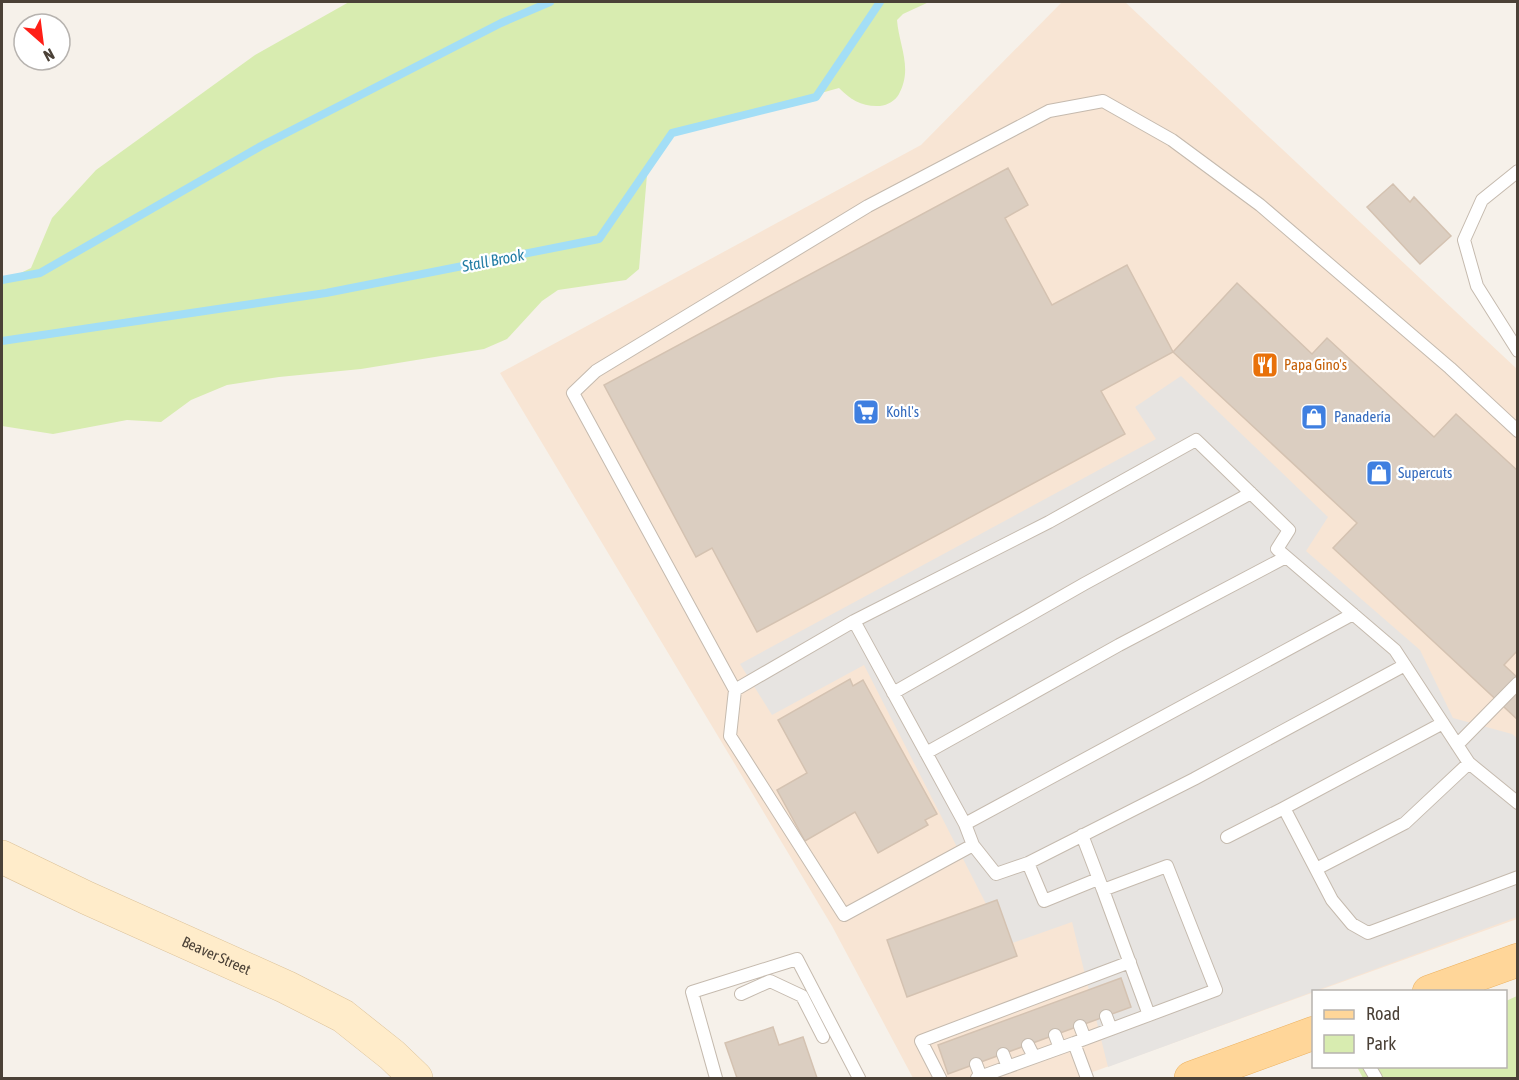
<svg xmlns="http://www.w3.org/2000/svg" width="1519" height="1080" viewBox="0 0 1519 1080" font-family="'Asap Condensed',sans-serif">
  <rect width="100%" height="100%" fill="#f6f1ea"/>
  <path fill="#f8e5d4" d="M1062,2H1125L1517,369V919L1076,1078H913L832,926L500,373L921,145Z"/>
  <path fill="#d8ecb0" d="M349,2H929L903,14L897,20C899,46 913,68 899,94C895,101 888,105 880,106C862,107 851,100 839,88L741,115L687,127L660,146L648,163L639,269L626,280L558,290L542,301L507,339L484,349L361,369L279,377L227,385L191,400L161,422L127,420L53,434L2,426V282L31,268L52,218L96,170L255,55Z
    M1517,996V1078H1363L1357,1067L1506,1066V1001Z"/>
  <path fill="#e7e4e1" d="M1181,376L1328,517L1306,551L1420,650L1453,718L1512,734L1517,738V917L1108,1067L1072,922L1007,945L864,665L772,715L740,664L1156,439L1135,407Z"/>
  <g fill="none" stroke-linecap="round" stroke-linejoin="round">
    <path stroke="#a3def6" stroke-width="8" d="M2,280L40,273L261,146L501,23L550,2
      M2,341L326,293L599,239L672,133L816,97L880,2"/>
  </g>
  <path fill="#dbcec1" stroke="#d4c2b1" stroke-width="1.5" d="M1008,168L1028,205L1005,218L1052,305L1127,265L1173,352L1101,391L1125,434L757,632L712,548L696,557L604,385Z
    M1393,184L1410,202L1414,197L1451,236L1420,264L1367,207Z
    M1237,283L1312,354L1327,338L1434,437L1456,414L1518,471V650L1504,665L1518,678V720L1333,548L1357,523L1173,352Z
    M850,679L853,686L863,680L937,814L925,820L928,825L878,853L855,812L805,841L777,790L807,773L778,720Z
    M997,900L1017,956L907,997L887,940Z
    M1121,978L1131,1007L948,1074L938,1045Z
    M773,1027L779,1045L803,1037L817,1078H737L725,1043Z"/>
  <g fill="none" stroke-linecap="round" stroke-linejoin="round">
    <defs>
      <path id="lane" d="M1518,171L1482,200L1464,240L1477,286L1518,351
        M854,621L1049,522L1196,440L1289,530L1277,549L1395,650L1469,763L1518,803
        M1405,665L1194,779L1028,863L996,874L973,845L965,824L854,621L735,690L573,393L596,371L868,206L1049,111L1103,101L1172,140L1260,205L1450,368L1518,431
        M735,690L730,736L844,915L973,845
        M893,693L1084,584L1251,493
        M1457,745L1518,683
        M926,753L1119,645L1286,557
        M1284,808L1443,723
        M965,824L1353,614
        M1082,835L1103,890L1167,866L1216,990L1074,1043L1087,1078
        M1227,837L1284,808L1332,900L1352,924L1368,933L1518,877
        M1028,863L1044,901L1098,879
        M1316,869L1405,823L1469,763
        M1103,890L1149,1015
        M741,994L770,981L802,996L823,1037
        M1106,1016L1111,1029
        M1080,1026L1085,1039
        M1055,1035L1060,1048
        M1028,1045L1034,1057
        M1003,1054L1008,1067
        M976,1064L981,1077
        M1369,1066L1376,1078
        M716,1078L692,992L797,959L859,1078
        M940,1078L921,1041L1130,962
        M977,1078L1074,1043"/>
      <g id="secondary">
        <path id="s1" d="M2,857L87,898L286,987L343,1016L392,1055L416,1078"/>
      </g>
      <path id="primary" d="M1429,992L1518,960
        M1191,1078L1314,1033"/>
    </defs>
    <use href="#lane" stroke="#c5baae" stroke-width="14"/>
    <use href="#secondary" stroke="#dcc299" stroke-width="34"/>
    <use href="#primary" stroke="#ecb261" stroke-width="34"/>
    <use href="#lane" stroke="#fff" stroke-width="12"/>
    <use href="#secondary" stroke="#ffecca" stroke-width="33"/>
    <use href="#primary" stroke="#ffd699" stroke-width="33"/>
  </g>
  <defs>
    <symbol id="restaurant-square" viewBox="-11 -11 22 22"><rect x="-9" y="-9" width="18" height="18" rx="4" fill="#e8710a" stroke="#fff"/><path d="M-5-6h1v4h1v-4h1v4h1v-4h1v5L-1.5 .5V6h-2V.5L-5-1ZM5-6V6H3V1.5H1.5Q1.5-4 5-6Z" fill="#fff"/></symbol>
    <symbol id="supermarket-square" viewBox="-11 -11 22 22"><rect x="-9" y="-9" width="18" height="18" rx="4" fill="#3f7fe0" stroke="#fff"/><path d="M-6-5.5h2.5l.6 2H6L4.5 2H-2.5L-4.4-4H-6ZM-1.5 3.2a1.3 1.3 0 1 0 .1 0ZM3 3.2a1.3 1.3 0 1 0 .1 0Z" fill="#fff"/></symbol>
    <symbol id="shop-square" viewBox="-11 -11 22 22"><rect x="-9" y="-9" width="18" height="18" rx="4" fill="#3f7fe0" stroke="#fff"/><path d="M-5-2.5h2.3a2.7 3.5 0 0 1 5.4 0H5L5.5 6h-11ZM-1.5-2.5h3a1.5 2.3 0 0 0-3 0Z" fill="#fff"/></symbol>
  </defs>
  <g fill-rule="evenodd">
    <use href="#restaurant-square" x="1250" y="350" width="30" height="30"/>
    <use href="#supermarket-square" x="851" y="397" width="30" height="30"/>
    <use href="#shop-square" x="1299" y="402" width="30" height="30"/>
    <use href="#shop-square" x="1364" y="458" width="30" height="30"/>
  </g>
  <g text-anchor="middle" stroke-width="4.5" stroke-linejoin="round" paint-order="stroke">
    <g font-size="15" fill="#c56008" stroke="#fff" text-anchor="start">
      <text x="1284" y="370">Papa Gino's</text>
    </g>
    <g font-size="15" fill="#366cbe" stroke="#fff" text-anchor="start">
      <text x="886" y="417">Kohl's</text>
      <text x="1334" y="422">Panadería</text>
      <text x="1398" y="478">Supercuts</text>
    </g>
    <g font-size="15" fill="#4b4137" stroke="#fff">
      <text dy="5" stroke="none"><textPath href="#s1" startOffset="236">Beaver Street</textPath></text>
    </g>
    <g font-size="16" font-style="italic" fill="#247ea5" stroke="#fff">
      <text transform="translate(493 260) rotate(-11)" y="6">Stall Brook</text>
    </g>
  </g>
  <rect width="1519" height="1080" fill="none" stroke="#4b4137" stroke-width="6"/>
  <rect x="1312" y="990" width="195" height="78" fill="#ffffff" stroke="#b7b3af" stroke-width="1.5"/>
  <rect x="1324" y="1010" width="30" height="9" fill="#ffd699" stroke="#b7b3af" stroke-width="1.5"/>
  <text x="1366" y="1020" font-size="18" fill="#4b4137">Road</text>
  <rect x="1324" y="1035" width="30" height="18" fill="#d8ecb0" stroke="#b7b3af" stroke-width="1.5"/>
  <text x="1366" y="1050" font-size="18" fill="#4b4137">Park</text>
  <g transform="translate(42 42) rotate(152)"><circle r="28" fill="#ffffff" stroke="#b7b3af" stroke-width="1.5"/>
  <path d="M0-4.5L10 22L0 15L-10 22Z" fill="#ff1f17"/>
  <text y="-9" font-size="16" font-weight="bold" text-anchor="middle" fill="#4b4137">N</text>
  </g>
</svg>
